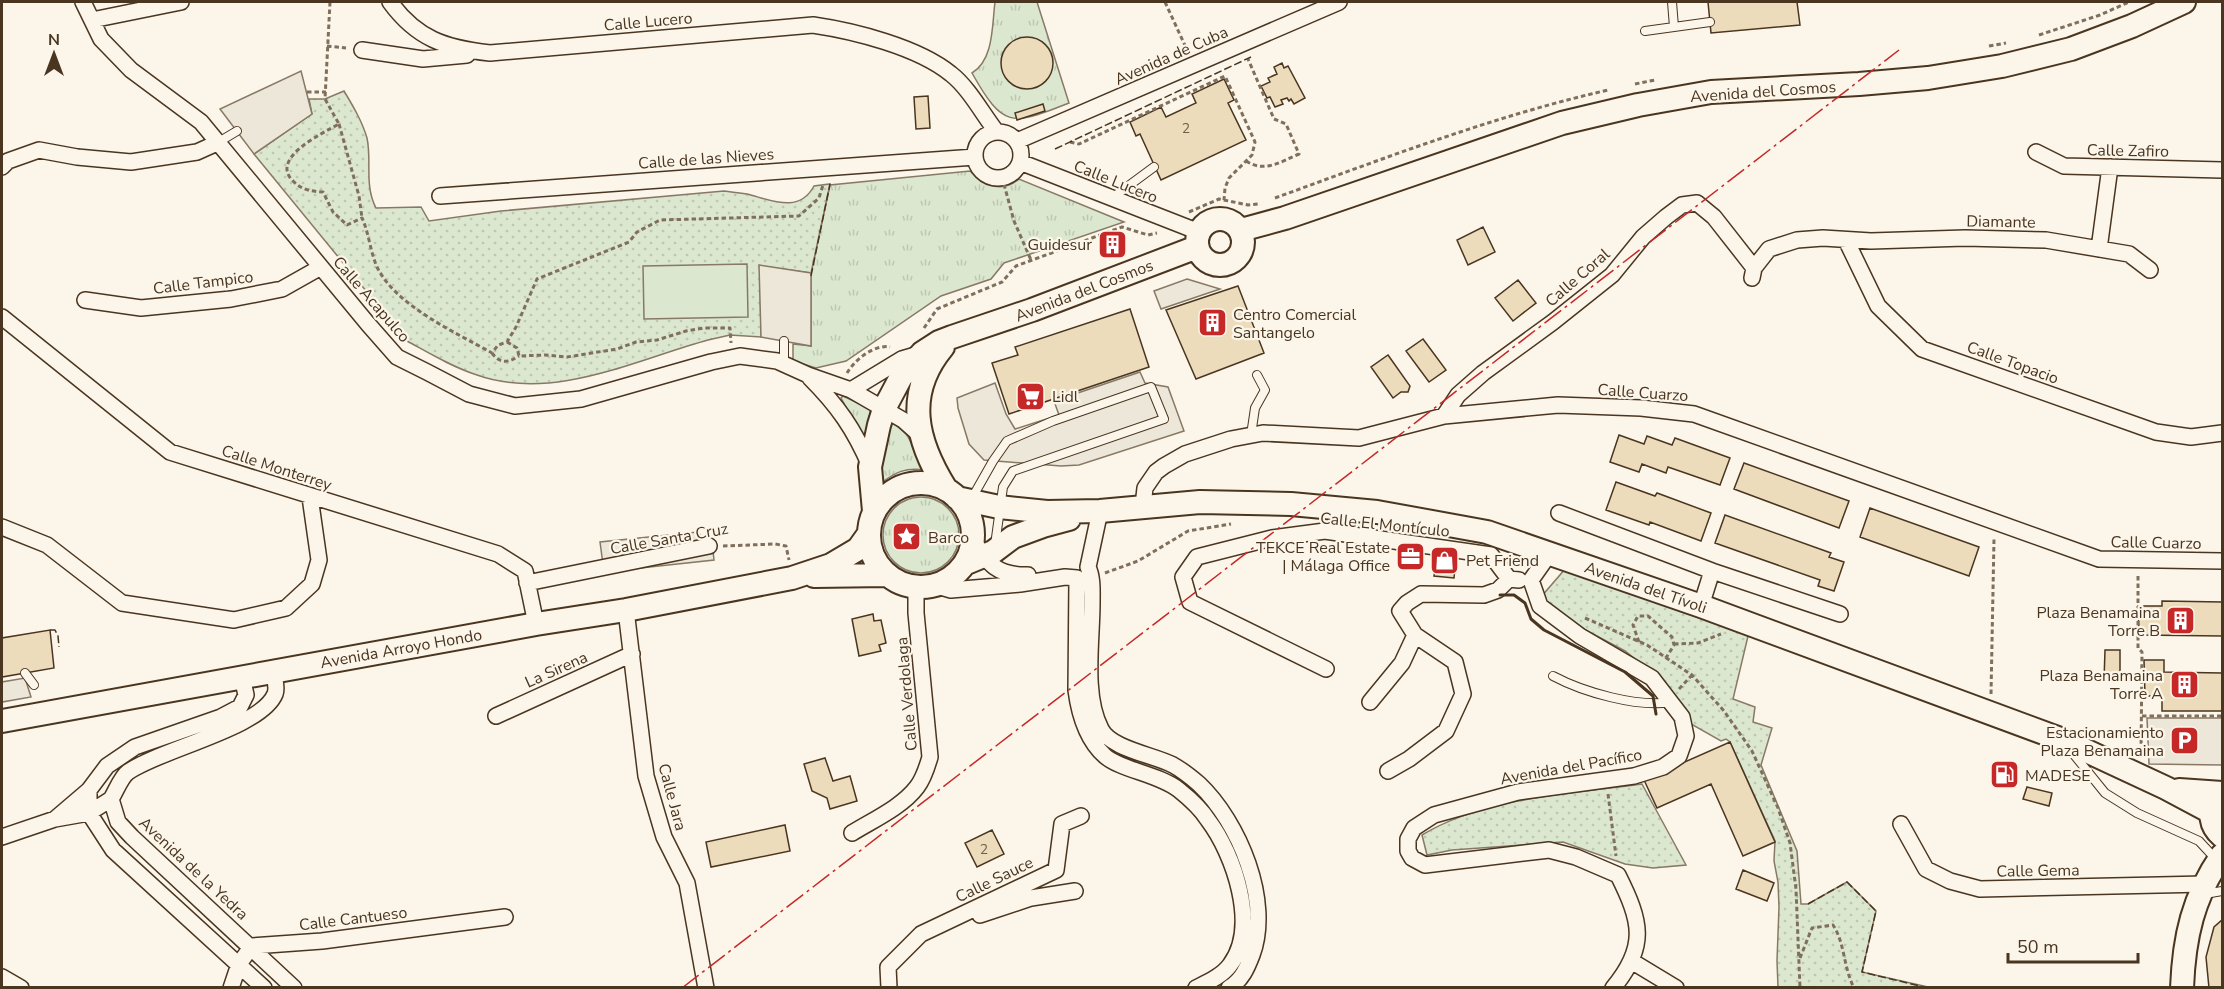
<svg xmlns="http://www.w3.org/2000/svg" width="2224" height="989" viewBox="0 0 2224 989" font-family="'Nunito Sans',sans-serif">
  <defs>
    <pattern id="grass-tufts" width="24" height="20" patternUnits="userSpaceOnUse" patternTransform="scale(1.5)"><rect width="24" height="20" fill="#dce7d0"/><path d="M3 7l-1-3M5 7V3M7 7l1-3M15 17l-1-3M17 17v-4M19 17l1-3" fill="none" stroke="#bec7b2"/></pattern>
    <pattern id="park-dots" width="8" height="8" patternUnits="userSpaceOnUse" patternTransform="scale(1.5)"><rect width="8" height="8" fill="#dce7d0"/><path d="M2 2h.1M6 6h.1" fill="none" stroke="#bec7b2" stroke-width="1.8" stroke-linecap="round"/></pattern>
  </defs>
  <rect width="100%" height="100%" fill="#fbf6e9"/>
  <path fill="url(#grass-tufts)" stroke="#887966" stroke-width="1.5" d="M995,2H1037L1069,103C1012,125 1004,130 972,73C994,60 992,25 995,2Z
    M970,171C984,185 1001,194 1019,179L1124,222L1004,263L991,279L941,296L846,361L816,368L793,361V344L811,346V273L830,185Z
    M843,396L871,409L864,439L841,398Z
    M888,421C917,435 908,448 925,470C906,467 895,472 880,484L881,457Z
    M883 535a38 38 0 1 1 76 0a38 38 0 1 1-76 0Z"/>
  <path fill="url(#park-dots)" stroke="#887966" stroke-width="1.5" d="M344,91C353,106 362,121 367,138C372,161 364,185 376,208L421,207L429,221L501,211L724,191C731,192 739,193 747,194C771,200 799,214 814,186L830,184L811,273L760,266L761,337L730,335L708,340C635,360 553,402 477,375C452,367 429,353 407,341L254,154L312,114L309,99H325Z
    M1566,568L1749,632L1733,699L1755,707L1753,722L1772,728L1761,765L1797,851L1801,904H1808L1847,882L1876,911L1862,972L1928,987H1778L1777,961L1779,907L1778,882L1774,861L1775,841L1730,742L1726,739L1721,741L1691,724L1659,678L1625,651L1578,626L1541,597Z
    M1642,784L1686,865L1653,868L1625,864L1563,842L1452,850L1427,855L1422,835C1485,797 1570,794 1642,784Z"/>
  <path fill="#dce7d0" stroke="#887966" stroke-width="1.5" d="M747,264L748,317L644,319L643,266Z"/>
  <path fill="#ede7d9" stroke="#887966" stroke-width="1.5" d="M301,71L312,114L254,154L220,109Z
    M759,265L811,273V346L761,337Z
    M1187,279L1220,289L1161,309L1154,291Z
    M1140,372L1145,383L1168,387L1184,431L1079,465L1061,466L984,460L969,444L958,408L957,398L995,383L1006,414L1015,429L1059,415L1054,401Z
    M698,532L713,551L714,560L604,572L600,542Z
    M25,678L31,697L2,702V682Z
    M2147,718H2222V765L2149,764Z"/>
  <path fill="#ecdcbc" stroke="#4a3520" stroke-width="1.5" d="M1708,2H1797L1800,25L1711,33Z
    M1001 63a26 26 0 1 1 52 0a26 26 0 1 1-52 0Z
    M1282,63L1284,68L1288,66L1305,98L1294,104L1291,99L1289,101L1287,98L1281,100L1283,104L1275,107L1270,97L1267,98L1261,86L1270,82L1268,78L1277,74L1274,67Z
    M1224,79L1234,100L1228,103L1246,140L1161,180L1140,134L1136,136L1130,122L1161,107L1166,117L1196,103L1192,94Z
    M928,96L930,128L916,129L914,97Z
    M1043,104L1045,111L1017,120L1015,113Z
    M1483,227L1495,252L1468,265L1457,240Z
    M1116,236L1120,249L1109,253L1105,240Z
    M1518,280L1536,303L1513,321L1495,298Z
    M1238,286L1264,353L1196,379L1166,310Z
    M1130,309L1149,367L1009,414L992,363L1018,355L1015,347Z
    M1423,339L1446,370L1429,382L1406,351Z
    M1388,355L1410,386L1408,392H1401L1393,398L1371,367Z
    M1619,435L1644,444L1647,436L1672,445L1675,438L1730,458L1720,485L1668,467L1666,473L1642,464L1639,472L1610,462Z
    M1744,463L1849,501L1839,528L1734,489Z
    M1616,482L1655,496L1657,493L1711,513L1701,541L1650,522L1649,525L1606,510Z
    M1870,508L1979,547L1969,576L1860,537Z
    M1725,515L1831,553L1829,557L1844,562L1834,591L1818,586L1820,580L1715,543Z
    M1437,557L1456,559L1454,578L1434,576Z
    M2162,601L2222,602V636L2139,635L2138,606H2162Z
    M873,614L874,621L881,620L886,643L879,645L881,651L859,656L852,619Z
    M50,630L54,668L2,677V638Z
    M2105,650H2120V679L2104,681Z
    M2144,660H2164V672L2222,673V711H2162V696H2145Z
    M1730,742L1775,842L1743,856L1711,784L1657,808L1644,780Z
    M825,758L833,781L850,776L857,801L830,809L827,798L812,791L804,764Z
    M2027,787L2052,793L2049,806L2023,799Z
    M785,825L790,851L711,867L706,842Z
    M992,830L1004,854L977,867L965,843Z
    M1743,870L1774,883L1767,901L1736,889Z
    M2222,920V988H2209L2206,957L2214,927Z"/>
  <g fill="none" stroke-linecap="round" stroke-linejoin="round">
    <defs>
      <path id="lane" d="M1672,2L1674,27L1710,22
        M1645,31L1674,27
        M217,143L237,131
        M1112,198L1154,167
        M784,341V365
        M1251,435L1255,408L1265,390L1257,375
        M972,498L993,461L1007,441L1053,421L1151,387L1164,419L1013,471L1003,487L995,545
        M25,673L34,685
        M1553,676C1583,692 1638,708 1672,702
        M2071,751L2105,793L2137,813L2199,841L2212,855
        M2205,894L2222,891"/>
      <path id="street" d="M83,2L101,39L131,70L201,122L368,324L397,357L427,372L469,394L515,406L581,399L711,362L740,356L777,361L808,375L851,390L903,420L921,436
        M390,2C417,39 445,48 490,53L813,25C854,31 918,47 951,74C969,88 982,113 996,131
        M92,20L181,2
        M362,50L423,59L467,55
        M975 155a23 23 0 1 1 46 0a23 23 0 1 1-46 0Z
        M1017,141L1339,2
        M2036,152L2064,166L2222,170
        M1020,162L1199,232
        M2,167L8,161L39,150L77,157L131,162L197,152L217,143
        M440,196L975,157
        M1846,240L1878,306L1922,349L2156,432L2191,437L2222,433
        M2099,249L2110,167
        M1752,278L1754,268L1769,249L1797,240L1823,238L1871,241L1965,238L2046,240L2129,254L2150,270
        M85,300L141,308L231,299L282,289L321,267
        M2,317L170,452L498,554L525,571L536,624
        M810,378C838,406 854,429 870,466
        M851,390L902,359L919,354
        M1444,416L1458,395L1483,373L1553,322L1612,275L1643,237L1666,217L1682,205L1697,203L1714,217L1754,268
        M1143,506L1145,488L1156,472L1164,466L1185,454L1231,439L1263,433L1359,438L1444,416L1558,405L1641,408L1694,414L2099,559L2222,561
        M1100,511L1088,567C1093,578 1092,591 1092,603C1092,641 1083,695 1101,729C1111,749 1154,755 1173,765C1182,770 1192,778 1199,784C1239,822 1272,901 1252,955C1247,968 1242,980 1229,988
        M1559,513L1712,571L1701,606
        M2,527L47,545L122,603L234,620L286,608L312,584L319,560L310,497
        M973,540C988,564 997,576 1028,575
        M1550,553L1531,580L1540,606L1580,636L1652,678L1682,717L1686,736L1679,756L1663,767L1634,776L1518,792L1434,815L1414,828L1408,839V851L1412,858L1425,865L1549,850L1576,857L1618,875C1641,921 1648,946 1613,988
        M1712,571L1840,614
        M527,583L709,546
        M934,585L951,590L1020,584L1065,577L1077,578L1076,690C1079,713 1087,740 1105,756C1121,770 1159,774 1179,790C1189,798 1201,809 1208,820C1234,854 1259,927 1230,965C1222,976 1208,982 1196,988
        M626,610L646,776L664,837L687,883L706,988
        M1326,669L1190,602L1183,577L1197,557L1272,538L1325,531L1491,555L1509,579
        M273,671C274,679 278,686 275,694C261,728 161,749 128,772C121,777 116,791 111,799L118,822L132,837L294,988
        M242,677L246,695L240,707L221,717L135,747L107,766L89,790V813L113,850L264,988
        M1370,702L1402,663L1415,635
        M496,716L632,654
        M1388,771L1409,759L1446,731L1463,694L1455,662L1415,635L1400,611L1407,603L1421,594L1484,595L1498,590L1509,579L1519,580
        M55,819L89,790
        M1901,824L1926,869L1950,881L1980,889L2205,884
        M852,833C873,820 902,807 917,787C924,778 927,767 930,757L916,613V586
        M2,837L55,819L89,813L111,799
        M980,915L1031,898L1075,891
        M1633,962L1676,988
        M2,977L21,988
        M231,988L239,964L252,946L322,941L505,917
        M889,988L888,967L921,934L1056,870L1062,824L1081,816"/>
      <path id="secondary" d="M1197 242a23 23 0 1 1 46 0a23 23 0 1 1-46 0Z
        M1241,230L1285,218L1562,123L1638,105L1711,92L1859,84L1928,78L2002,66L2071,49L2132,26L2184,2
        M943,347C904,394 916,441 946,489
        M869 535a52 52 0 1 1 104 0a52 52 0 1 1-104 0Z
        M957,498L999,507L1047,512L1100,511L1200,502L1291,504L1377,512L1487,532L1701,606L2063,740L2166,788L2211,812
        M874,511L870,467L879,425L884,409L901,377L922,353L939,342L952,337L1032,310L1197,247
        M964,564L993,552L1013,537L1043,526L1069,519
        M814,576L887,575
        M2,721L536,624L626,610L792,578L831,565L858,549L868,535
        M2179,790L2222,793
        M2217,799C2208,812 2210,826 2222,836
        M2182,988C2184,937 2193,897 2222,855"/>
    </defs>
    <use href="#lane" stroke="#4a3520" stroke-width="10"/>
    <use href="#street" stroke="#4a3520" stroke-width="18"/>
    <use href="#secondary" stroke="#4a3520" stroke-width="26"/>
    <path stroke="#7f6f5c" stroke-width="3" stroke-dasharray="4.5 3" stroke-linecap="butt" d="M330,2L325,99L339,124C323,133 269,158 293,181C302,190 310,191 323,192L333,212L347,225L362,218C369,233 370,251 377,267C396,306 455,332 492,353L498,345L507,342L516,327L537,279L629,242L637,232L660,220L799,216L819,198L823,185
      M1165,2L1188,52
      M2039,35L2100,15L2129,2
      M327,46L346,48
      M1989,46L2006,43
      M1635,84L1655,80
      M307,92H326
      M339,124L359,196L362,218
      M1070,142L1079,144L1225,76L1255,142L1252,155L1229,178L1225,188L1224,200
      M1246,161C1265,173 1280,162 1299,154L1286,124L1274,119L1248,59
      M1002,177L1014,221L1031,260
      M1275,198C1385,158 1494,116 1608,90
      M1189,212L1219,199L1248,205L1258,204
      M924,328L937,309L1002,282L1016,266L1122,227L1148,235L1157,233
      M507,342L517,348L519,356L545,355L567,357L617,349L636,342L657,340L686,331L704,328H730L731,343
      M492,353C500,364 508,363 519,356
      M847,373C855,359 875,344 890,347
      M723,546L775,544L786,546L789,560
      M1105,573L1138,561L1188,531L1231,524
      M2138,576V648L2142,652L2141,756
      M1585,618L1647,645L1692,675L1724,711L1752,751L1778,808L1790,843L1796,889L1800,988
      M1639,642L1633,625L1638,616H1648L1672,637L1674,645L1666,658
      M1674,644L1698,643L1721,634
      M1679,689L1692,675
      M1991,694L1994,539
      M2142,716H2222
      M1608,794L1616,856
      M1800,958L1812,928L1833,925C1845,943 1843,966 1854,988"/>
    <use href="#lane" stroke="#fbf6e9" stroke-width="8"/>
    <use href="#street" stroke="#fbf6e9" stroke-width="15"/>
    <use href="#secondary" stroke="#fbf6e9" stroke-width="22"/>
    <path stroke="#4a3520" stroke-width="1.5" stroke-dasharray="8 3" stroke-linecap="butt" d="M1055,149L1251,57
      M811,276L830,184
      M50,630H55L58,636L59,647
      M1808,904L1847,882L1876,911L1862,972L1928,988"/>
    <path stroke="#4a3520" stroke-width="3" d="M1500,595H1514L1525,603L1531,619L1544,630L1625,672L1653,696L1656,714"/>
    <path stroke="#c62828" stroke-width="1.5" stroke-dasharray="21 4.5 3 4.5" stroke-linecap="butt" d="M682,988L1899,50"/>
  </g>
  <defs>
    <symbol id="building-square" viewBox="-11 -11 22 22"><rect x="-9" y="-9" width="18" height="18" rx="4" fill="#c62828" stroke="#fbf6e9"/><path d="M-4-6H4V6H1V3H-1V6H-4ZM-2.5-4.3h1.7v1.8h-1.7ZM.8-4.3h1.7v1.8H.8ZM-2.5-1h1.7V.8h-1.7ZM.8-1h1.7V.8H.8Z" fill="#fff"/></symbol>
    <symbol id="supermarket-square" viewBox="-11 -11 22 22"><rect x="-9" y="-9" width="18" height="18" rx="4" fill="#c62828" stroke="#fbf6e9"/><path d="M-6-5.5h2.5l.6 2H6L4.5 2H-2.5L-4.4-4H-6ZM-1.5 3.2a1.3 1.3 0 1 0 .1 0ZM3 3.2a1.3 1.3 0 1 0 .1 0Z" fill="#fff"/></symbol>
    <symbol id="sight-square" viewBox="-11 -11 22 22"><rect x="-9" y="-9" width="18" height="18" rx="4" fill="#c62828" stroke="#fbf6e9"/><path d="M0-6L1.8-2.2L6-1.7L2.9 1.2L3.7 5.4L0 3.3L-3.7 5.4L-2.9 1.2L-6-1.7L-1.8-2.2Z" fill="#fff"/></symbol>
    <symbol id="office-square" viewBox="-11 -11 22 22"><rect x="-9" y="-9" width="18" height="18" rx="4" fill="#c62828" stroke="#fbf6e9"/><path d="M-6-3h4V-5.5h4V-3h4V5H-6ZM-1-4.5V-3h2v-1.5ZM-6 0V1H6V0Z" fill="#fff"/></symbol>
    <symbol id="shop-square" viewBox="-11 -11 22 22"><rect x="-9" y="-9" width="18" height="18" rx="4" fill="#c62828" stroke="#fbf6e9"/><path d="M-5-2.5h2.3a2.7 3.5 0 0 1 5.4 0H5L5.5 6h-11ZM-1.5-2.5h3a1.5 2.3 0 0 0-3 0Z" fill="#fff"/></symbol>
    <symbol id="parking-square" viewBox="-11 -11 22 22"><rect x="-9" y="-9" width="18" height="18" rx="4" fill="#c62828" stroke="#fbf6e9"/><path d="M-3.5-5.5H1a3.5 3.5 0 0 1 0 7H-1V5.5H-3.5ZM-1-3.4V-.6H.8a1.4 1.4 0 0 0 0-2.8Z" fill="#fff"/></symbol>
    <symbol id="fuel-square" viewBox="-11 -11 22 22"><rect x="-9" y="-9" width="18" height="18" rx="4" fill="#c62828" stroke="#fbf6e9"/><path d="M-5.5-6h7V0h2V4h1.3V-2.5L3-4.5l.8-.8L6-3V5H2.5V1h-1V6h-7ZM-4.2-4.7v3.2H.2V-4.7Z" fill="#fff"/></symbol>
  </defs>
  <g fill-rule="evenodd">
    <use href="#building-square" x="1096" y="228" width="33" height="33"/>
    <use href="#building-square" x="1196" y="306" width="33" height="33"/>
    <use href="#supermarket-square" x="1014" y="380" width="33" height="33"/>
    <use href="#sight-square" x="890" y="520" width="33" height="33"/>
    <use href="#office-square" x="1394" y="540" width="33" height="33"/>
    <use href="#shop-square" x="1428" y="544" width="33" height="33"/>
    <use href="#building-square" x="2164" y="604" width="33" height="33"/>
    <use href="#building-square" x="2168" y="668" width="33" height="33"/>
    <use href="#parking-square" x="2168" y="724" width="33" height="33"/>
    <use href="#fuel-square" x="1988" y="758" width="33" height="33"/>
  </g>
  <g text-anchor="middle" stroke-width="4.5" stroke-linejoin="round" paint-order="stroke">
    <g font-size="14" fill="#725f47">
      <text x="1186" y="133">2</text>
      <text x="984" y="854">2</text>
    </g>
    <g font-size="16" fill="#4a3520" stroke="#fbf6e9">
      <text transform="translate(648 21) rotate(-5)" y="6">Calle Lucero</text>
      <text transform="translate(1171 55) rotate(-24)" y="6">Avenida de Cuba</text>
      <text transform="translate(1763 91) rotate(-4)" y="6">Avenida del Cosmos</text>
      <text transform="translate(2128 150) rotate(1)" y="6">Calle Zafiro</text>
      <text transform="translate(706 158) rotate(-4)" y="6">Calle de las Nieves</text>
      <text transform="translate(1116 181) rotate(22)" y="6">Calle Lucero</text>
      <text transform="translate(2001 221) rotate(1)" y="6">Diamante</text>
      <text transform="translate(1577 277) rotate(-41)" y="6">Calle Coral</text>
      <text transform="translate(203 282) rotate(-7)" y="6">Calle Tampico</text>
      <text transform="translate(1084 290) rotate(-21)" y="6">Avenida del Cosmos</text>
      <text transform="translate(372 299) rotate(49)" y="6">Calle Acapulco</text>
      <text transform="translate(2013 362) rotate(20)" y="6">Calle Topacio</text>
      <text transform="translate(1643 392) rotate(4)" y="6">Calle Cuarzo</text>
      <text transform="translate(277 467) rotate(18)" y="6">Calle Monterrey</text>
      <text transform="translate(1385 524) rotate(6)" y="6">Calle El Montículo</text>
      <text transform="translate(669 538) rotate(-10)" y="6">Calle Santa Cruz</text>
      <text transform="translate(2156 542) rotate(1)" y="6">Calle Cuarzo</text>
      <text transform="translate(1646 587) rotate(19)" y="6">Avenida del Tívoli</text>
      <text transform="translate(401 648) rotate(-10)" y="6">Avenida Arroyo Hondo</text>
      <text transform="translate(556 669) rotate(-24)" y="6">La Sirena</text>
      <text transform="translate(906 694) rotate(-95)" y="6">Calle Verdolaga</text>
      <text transform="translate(1571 766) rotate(-10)" y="6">Avenida del Pacífico</text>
      <text transform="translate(673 797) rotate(75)" y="6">Calle Jara</text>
      <text transform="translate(194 868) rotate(43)" y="6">Avenida de la Yedra</text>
      <text transform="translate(2038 870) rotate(-1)" y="6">Calle Gema</text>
      <text transform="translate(994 879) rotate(-26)" y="6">Calle Sauce</text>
      <text transform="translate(353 918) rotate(-7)" y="6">Calle Cantueso</text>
    </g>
    <g font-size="16" fill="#4a3520" stroke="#fbf6e9" text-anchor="end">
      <text x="1092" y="250">Guidesur</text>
      <text x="1233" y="320" text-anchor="start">Centro Comercial<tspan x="1233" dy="18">Santangelo</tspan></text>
      <text x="1052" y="402" text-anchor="start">Lidl</text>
      <text x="928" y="543" text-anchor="start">Barco</text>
      <text x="1390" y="553">TEKCE Real Estate<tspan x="1390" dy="18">| Málaga Office</tspan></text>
      <text x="1466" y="566" text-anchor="start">Pet Friend</text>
      <text x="2160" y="618">Plaza Benamaina<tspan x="2160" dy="18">Torre B</tspan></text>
      <text x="2163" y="681">Plaza Benamaina<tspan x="2163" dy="18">Torre A</tspan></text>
      <text x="2164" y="738">Estacionamiento<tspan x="2164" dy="18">Plaza Benamaina</tspan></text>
      <text x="2025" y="781" text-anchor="start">MADESE</text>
    </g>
  </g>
  <rect width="2224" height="989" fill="none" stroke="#4a3520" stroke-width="6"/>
  <g transform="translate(54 54)" stroke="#fbf6e9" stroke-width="4.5" paint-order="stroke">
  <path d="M0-4.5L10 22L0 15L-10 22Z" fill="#4a3520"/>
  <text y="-9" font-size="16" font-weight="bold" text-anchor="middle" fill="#4a3520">N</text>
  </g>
  <path d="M2008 953v9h130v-9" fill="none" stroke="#4a3520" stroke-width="3"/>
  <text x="2017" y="953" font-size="18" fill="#4a3520" stroke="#fbf6e9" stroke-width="4.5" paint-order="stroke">50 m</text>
</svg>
